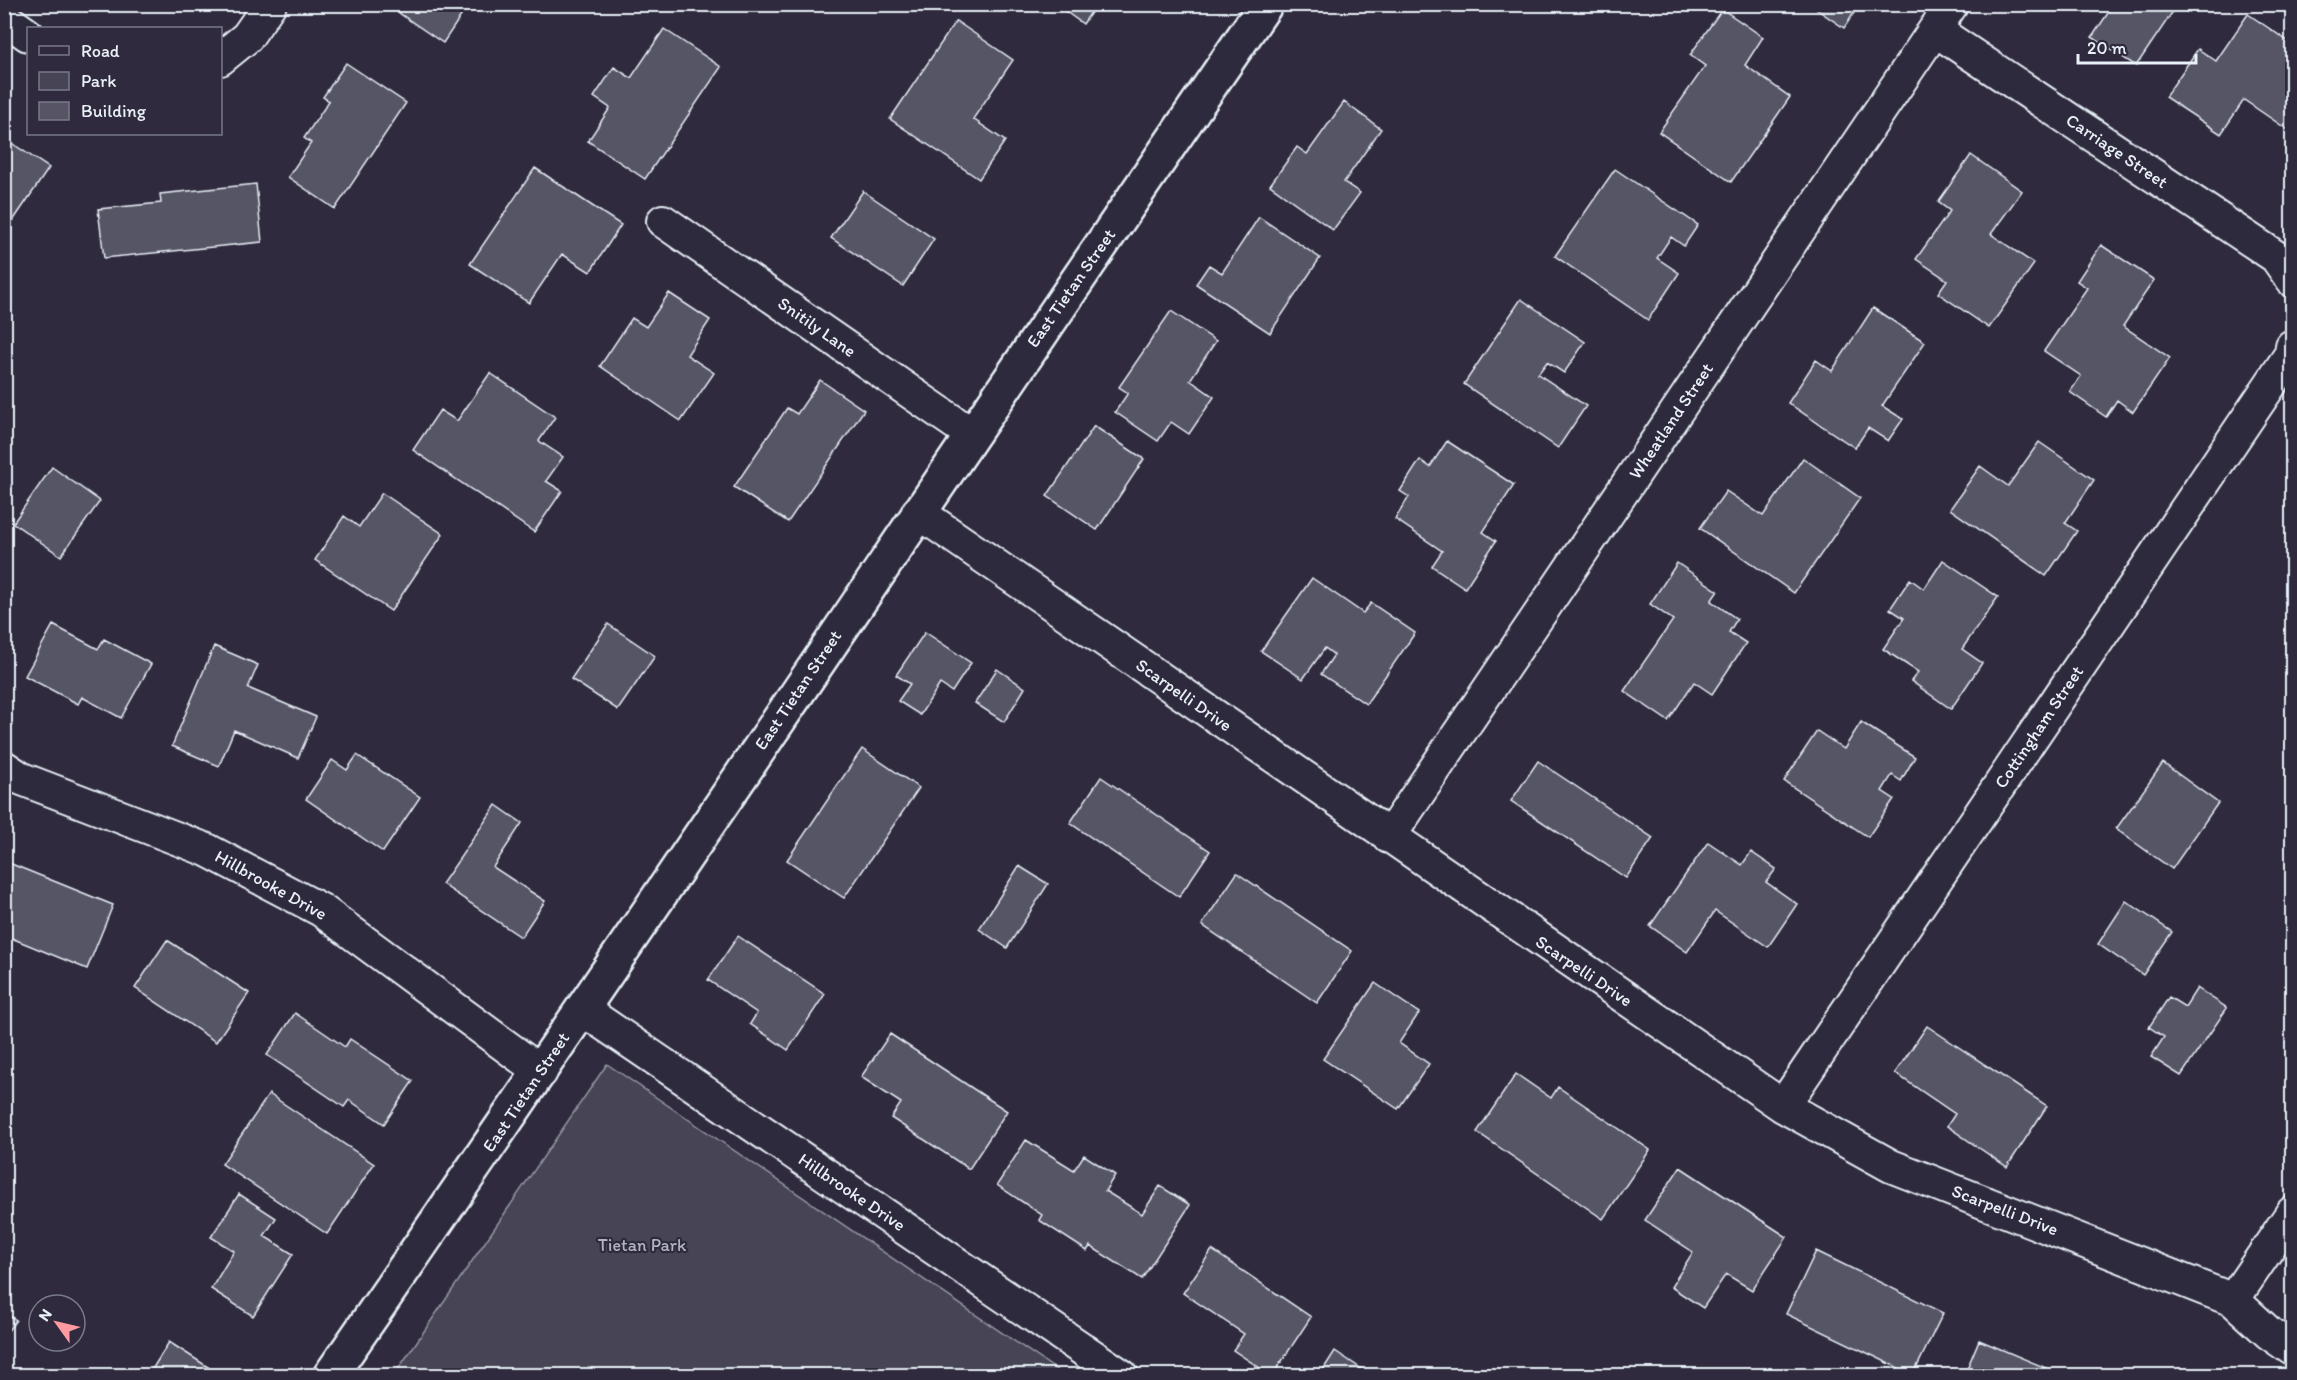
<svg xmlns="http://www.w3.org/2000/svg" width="2297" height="1380" viewBox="0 0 2297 1380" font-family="Itim,sans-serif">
  <rect width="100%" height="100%" fill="#2f2a3d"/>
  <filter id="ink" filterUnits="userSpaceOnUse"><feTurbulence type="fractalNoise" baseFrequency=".0167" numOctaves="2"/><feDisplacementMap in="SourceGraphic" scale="12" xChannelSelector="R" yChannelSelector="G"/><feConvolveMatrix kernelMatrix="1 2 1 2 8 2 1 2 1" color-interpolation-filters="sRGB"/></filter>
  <g filter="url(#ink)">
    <path fill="#464455" stroke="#979aa6" stroke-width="1.5" d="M607,1064L1064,1375H394Z"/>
    <path fill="#575565" stroke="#e8f1f8" stroke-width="1.5" d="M405,4H469L443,43L399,13Z
      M1055,4H1097L1083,24Z
      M1809,4H1860L1844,28Z
      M2114,4H2178L2136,66L2092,37Z
      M1722,9L1763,37L1745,65L1790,97L1731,182L1659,132L1705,66L1690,55Z
      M2248,14L2292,44V123L2288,130L2244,100L2221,134L2165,97L2198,49L2216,61Z
      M956,21L1013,60L973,119L1005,141L979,179L890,119Z
      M664,29L721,67L645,179L588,141L610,108L594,97L614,67L631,78Z
      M346,63L406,103L335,209L288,177L311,143L304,138L329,101L323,97Z
      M1344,102L1381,129L1344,182L1360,193L1333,230L1270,185L1297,147L1307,154Z
      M4,138L49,168L4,234Z
      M1971,155L2022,191L1991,234L2034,264L1989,328L1938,293L1947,280L1916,259L1950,211L1938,202Z
      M535,168L621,225L590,272L562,254L529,303L470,264Z
      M1615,169L1698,225L1684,246L1671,237L1657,258L1679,273L1648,320L1555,256Z
      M256,184L262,242L104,258L98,209L161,203L160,194Z
      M863,191L934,239L903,286L831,238Z
      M1259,217L1320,258L1270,333L1196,284L1209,265L1222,273Z
      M2101,245L2154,280L2123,326L2170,358L2133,412L2117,400L2106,417L2070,392L2081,376L2044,351L2087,288L2077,281Z
      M669,293L710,320L687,355L714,373L681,421L600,366L632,318L646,327Z
      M1521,299L1585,342L1564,373L1547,362L1538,374L1586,406L1558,448L1464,384Z
      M1873,308L1925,342L1882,406L1903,419L1888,441L1868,428L1855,448L1788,403L1816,360L1832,371Z
      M1171,311L1216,341L1190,380L1214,397L1189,434L1171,422L1158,441L1115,412L1128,393L1119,387Z
      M490,373L555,417L539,441L563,457L546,481L562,491L534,532L413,450L440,410L457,421Z
      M820,380L864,410L788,522L734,487L787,408L797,414Z
      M1094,426L1144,459L1097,530L1047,496Z
      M1447,441L1514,485L1483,532L1496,541L1465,588L1432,566L1442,551L1395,519L1409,497L1400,491L1420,460L1430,467Z
      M2039,442L2094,480L2065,523L2077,531L2046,576L1950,509L1980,466L2008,486Z
      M1803,458L1860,498L1794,593L1700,528L1726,491L1763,516Z
      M52,467L100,501L61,556L13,523Z
      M382,493L443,534L391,611L315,560L344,516L359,527Z
      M1943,560L1998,597L1962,649L1982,663L1951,709L1911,681L1918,672L1883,649L1904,618L1890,609L1910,579L1924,589Z
      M1677,563L1718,591L1711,601L1737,619L1729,632L1746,643L1712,694L1694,682L1668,721L1624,691L1673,620L1650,604Z
      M1312,578L1363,613L1371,603L1415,633L1366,704L1321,674L1334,655L1325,648L1303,679L1261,651Z
      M608,624L655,656L618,710L571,679Z
      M53,625L98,649L104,639L151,664L121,718L82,697L78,704L25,676Z
      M925,632L971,663L952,692L940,684L920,715L898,701L910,684L896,675Z
      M214,646L258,665L248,688L316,717L298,758L234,730L219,766L172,746Z
      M997,669L1025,688L1004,722L975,703Z
      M1861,722L1915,757L1901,781L1892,775L1882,791L1894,799L1868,837L1784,781L1817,731L1844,749Z
      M862,749L919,788L844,898L787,860Z
      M357,755L420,797L383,852L306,799L332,760L347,770Z
      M1538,761L1653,838L1626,878L1511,801Z
      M2163,763L2218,803L2172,869L2116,829Z
      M1101,777L1210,851L1179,897L1070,823Z
      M496,805L522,823L493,867L545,901L521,937L442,884Z
      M1708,842L1742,865L1751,852L1776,869L1766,882L1797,904L1768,947L1715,911L1687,952L1650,926Z
      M4,861L113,905L87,969L4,935Z
      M1019,866L1048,884L1007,948L979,929Z
      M1237,873L1352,951L1317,1003L1202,925Z
      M2126,901L2172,932L2143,975L2098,944Z
      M738,936L825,994L788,1050L750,1024L757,1013L708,980Z
      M167,940L249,993L216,1042L135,988Z
      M1375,983L1419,1013L1399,1043L1429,1064L1398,1109L1323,1059Z
      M2197,988L2227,1008L2181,1076L2151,1057L2164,1037L2149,1027L2169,997L2185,1007Z
      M295,1013L345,1047L350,1039L413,1081L384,1124L349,1100L344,1107L267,1055Z
      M1927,1026L2047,1106L2007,1167L1947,1126L1955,1114L1895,1073Z
      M890,1034L1007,1111L969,1169L891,1118L901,1103L861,1077Z
      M1516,1074L1551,1098L1558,1087L1650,1150L1603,1219L1477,1132Z
      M269,1094L374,1164L327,1234L222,1164Z
      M1026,1140L1074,1170L1084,1155L1115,1175L1105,1191L1142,1214L1160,1186L1190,1205L1142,1279L1090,1246L1087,1251L1039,1220L1042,1215L997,1185Z
      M1680,1167L1787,1237L1752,1290L1726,1274L1703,1308L1671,1287L1693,1252L1645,1220Z
      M239,1194L276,1218L264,1236L293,1254L253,1316L211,1289L234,1251L211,1237Z
      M1212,1250L1311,1317L1272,1376L1233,1350L1244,1334L1183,1293Z
      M1816,1251L1943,1313L1913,1375L1786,1314Z
      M4,1312L16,1320L4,1336Z
      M1979,1340L2065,1376H1964Z
      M169,1342L222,1376H148Z
      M1335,1351L1372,1376H1319Z"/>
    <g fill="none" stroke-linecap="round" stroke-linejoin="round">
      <defs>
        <path id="minor" d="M4,18L28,35
          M1935,30L2276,257L2292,280
          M220,59L247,37L270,4
          M663,221L971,434
          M918,512L1783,1106L1891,1166L2233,1300L2269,1333L2292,1349
          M4,767L22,779L207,850L321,910L541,1072
          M1389,837L1952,4
          M582,1009L1122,1376
          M1783,1106L2291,354L2292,346
          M2233,1300L2292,1213"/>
        <path id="secondary" d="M330,1376C646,921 953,460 1266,4"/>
      </defs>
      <use href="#minor" stroke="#e8f1f8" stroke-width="36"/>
      <use href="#secondary" stroke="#e8f1f8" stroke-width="38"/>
      <use href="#minor" stroke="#2f2a3d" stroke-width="32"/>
      <use href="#secondary" stroke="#2f2a3d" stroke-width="33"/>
    </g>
  </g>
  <g text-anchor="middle" stroke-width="4.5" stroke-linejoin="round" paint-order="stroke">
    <g font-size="18" fill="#e8f1f8" stroke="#2f2a3d">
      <text transform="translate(2117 151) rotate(34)" y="6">Carriage Street</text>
      <text transform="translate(1071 288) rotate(-55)" y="6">East Tietan Street</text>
      <text transform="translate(817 327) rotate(35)" y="6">Snitily Lane</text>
      <text transform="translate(1671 421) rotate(-56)" y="6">Wheatland Street</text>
      <text transform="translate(798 690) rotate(-56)" y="6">East Tietan Street</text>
      <text transform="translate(1184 695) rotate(35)" y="6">Scarpelli Drive</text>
      <text transform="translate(2039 727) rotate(-56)" y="6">Cottingham Street</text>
      <text transform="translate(271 885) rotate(29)" y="6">Hillbrooke Drive</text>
      <text transform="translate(1584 971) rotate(34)" y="6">Scarpelli Drive</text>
      <text transform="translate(526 1092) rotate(-56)" y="6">East Tietan Street</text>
      <text transform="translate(852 1192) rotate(34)" y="6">Hillbrooke Drive</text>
      <text transform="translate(2005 1210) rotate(21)" y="6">Scarpelli Drive</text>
    </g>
    <g font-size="18" fill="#afb4bf" stroke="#2f2a3d">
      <text x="642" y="1251">Tietan Park</text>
    </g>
  </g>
  <rect width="2297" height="1380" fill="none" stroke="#2f2a3d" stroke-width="24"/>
  <rect x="12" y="12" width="2273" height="1356" fill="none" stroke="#e8f1f8" stroke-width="2" filter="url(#ink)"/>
  <rect x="27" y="27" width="195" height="108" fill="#2f2a3d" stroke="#797a88" stroke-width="1.5"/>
  <rect x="39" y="46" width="30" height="9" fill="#2f2a3d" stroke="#797a88" stroke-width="1.5"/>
  <text x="81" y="57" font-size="18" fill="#e8f1f8">Road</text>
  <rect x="39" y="72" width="30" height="18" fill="#464455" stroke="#797a88" stroke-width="1.5"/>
  <text x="81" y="87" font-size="18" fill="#e8f1f8">Park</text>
  <rect x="39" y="102" width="30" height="18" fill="#575565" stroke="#797a88" stroke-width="1.5"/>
  <text x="81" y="117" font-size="18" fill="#e8f1f8">Building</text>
  <g transform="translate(57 1323) rotate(304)"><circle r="28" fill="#2f2a3d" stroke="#797a88" stroke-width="1.5"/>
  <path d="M0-4.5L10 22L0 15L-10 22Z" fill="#ff9aa2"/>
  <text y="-9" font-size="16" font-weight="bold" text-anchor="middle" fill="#e8f1f8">N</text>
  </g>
  <path d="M2078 54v9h118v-9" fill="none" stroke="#e8f1f8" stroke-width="3"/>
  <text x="2087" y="54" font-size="18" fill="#e8f1f8" stroke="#2f2a3d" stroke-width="4.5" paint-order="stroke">20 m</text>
</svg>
